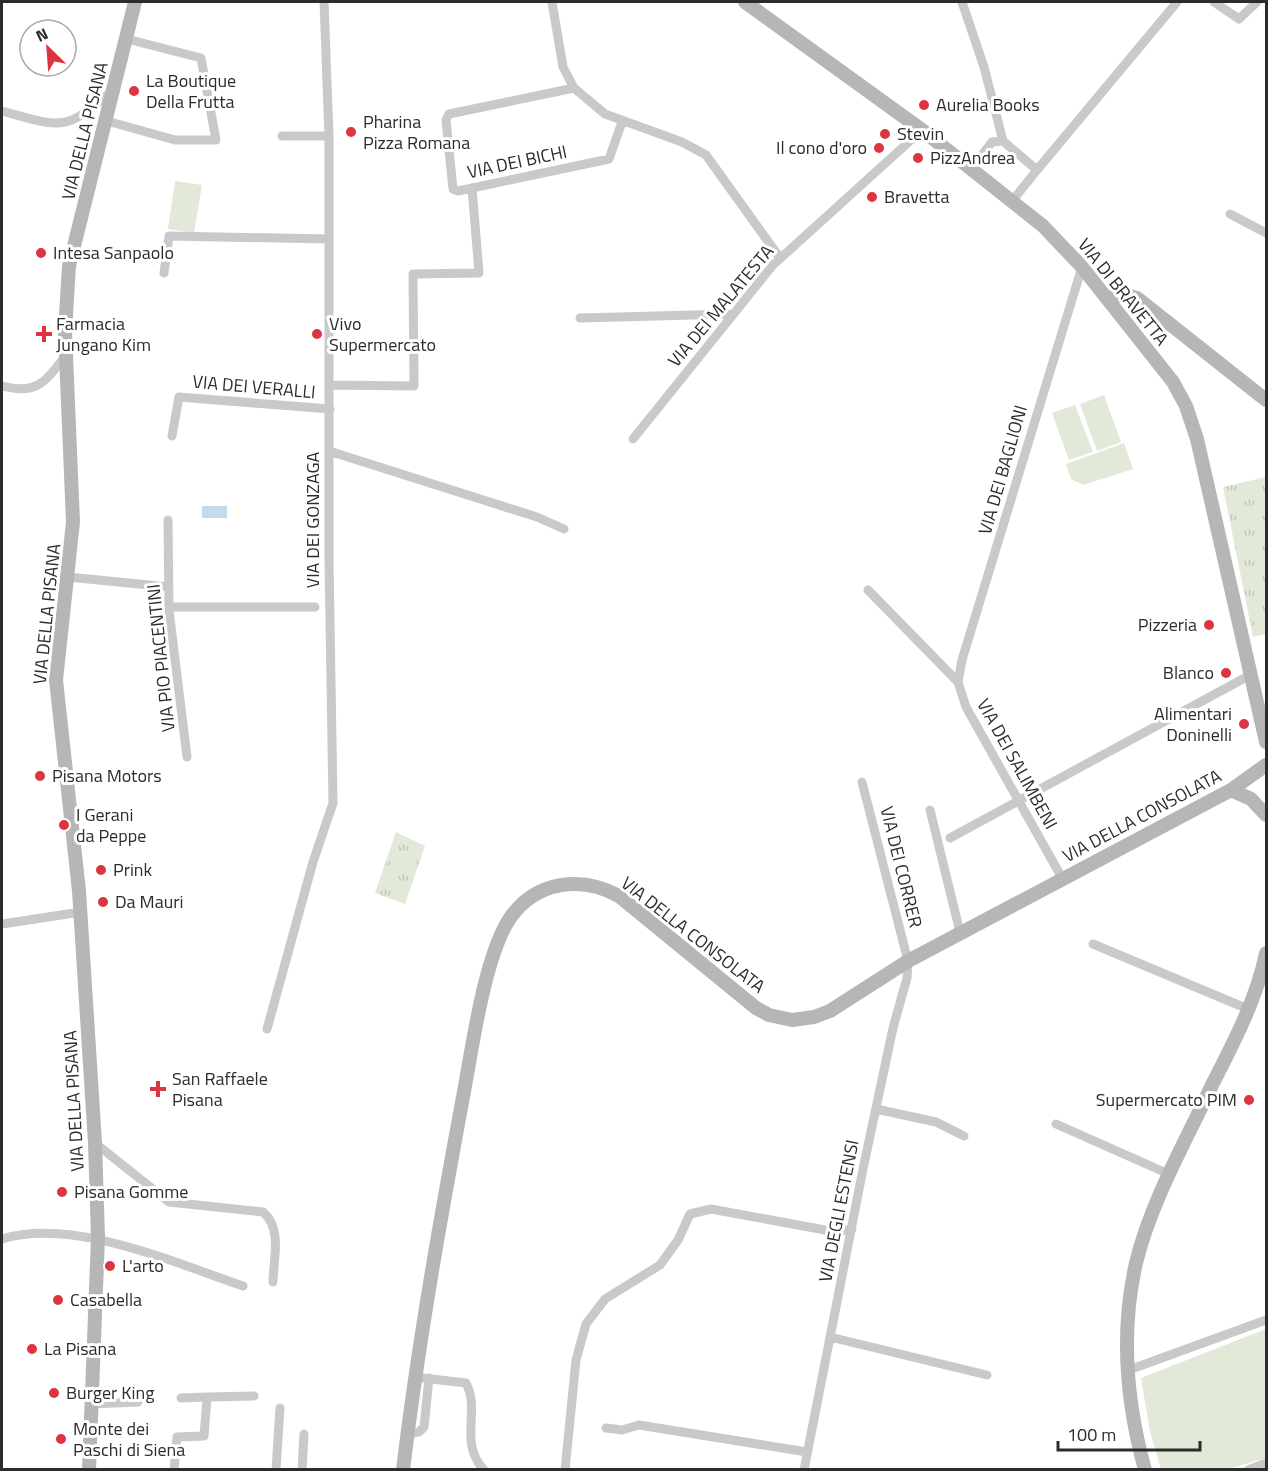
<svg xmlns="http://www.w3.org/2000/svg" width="1268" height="1471" viewBox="0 0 1268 1471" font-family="'Titillium Web',sans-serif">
  <defs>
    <pattern id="grass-tufts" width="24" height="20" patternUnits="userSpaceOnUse" patternTransform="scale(1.5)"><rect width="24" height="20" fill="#e2e9d9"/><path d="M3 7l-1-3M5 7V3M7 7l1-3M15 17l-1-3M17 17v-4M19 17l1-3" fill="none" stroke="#c2c8ba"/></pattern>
  </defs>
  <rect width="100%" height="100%" fill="#fff"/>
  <path fill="url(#grass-tufts)" d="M1266,477V634L1253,637L1223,487Z
    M396,832L425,846L405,904L375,893Z"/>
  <path fill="#e2e9d9" d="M175,181L202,185L194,233L168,229Z
    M1104,395L1121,442L1097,451L1080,404Z
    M1075,405L1093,452L1069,460L1052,413Z
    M1124,443L1133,469L1083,485L1071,479L1066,464Z
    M1266,1329V1458L1228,1469H1161L1150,1432L1141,1378Z"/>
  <path fill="#c6dbe9" d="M202,506H227V518H202Z"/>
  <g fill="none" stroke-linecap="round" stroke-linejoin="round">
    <path stroke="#c9c9c9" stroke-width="9" d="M552,2L563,67L574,88L605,114L682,142L706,155L780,258
      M962,2L984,67L1003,141
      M1214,2L1239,19L1257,2
      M574,88L449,114L446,120L453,189L458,191L609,159L622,122
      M2,111C61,127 64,133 112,91
      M107,121L175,140H216L201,58L127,39
      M282,136H329
      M972,168L992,142L1003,141L1037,170L1013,200
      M1037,170L1177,2
      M1230,214L1266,233
      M164,273L169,236L329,239
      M580,318L732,314
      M330,385L414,386L413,274L479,273L472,188
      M2,386C38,395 45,382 66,355
      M172,436L179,397L330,409
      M633,439L773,265L922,130
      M329,451L537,517L564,529
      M168,520L169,610L187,757
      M68,577L169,587
      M868,590L958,682L966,707L1062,878
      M169,607H315
      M958,682L962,660L1082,267
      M930,810L960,932
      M950,838L1252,674
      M2,924L81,912
      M1093,944L1248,1009
      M267,1029L313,862L333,803L329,560V136L324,2
      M876,1109L936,1122L964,1136
      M1056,1124L1171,1175
      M95,1143L169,1202L263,1212C283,1229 273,1260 273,1282
      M2,1239C73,1217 175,1263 243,1286
      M830,1337L987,1375
      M1126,1371L1266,1320
      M414,1377L466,1383C481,1411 458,1442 484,1470
      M181,1398L207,1397
      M91,1404L138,1402
      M606,1428L622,1430L639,1425L807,1452
      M407,1435L419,1432L424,1427L429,1378
      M174,1470L177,1437L204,1436L207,1397L254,1396
      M276,1470L280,1408
      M302,1470L304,1434
      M565,1470L576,1360L586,1324L605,1299L660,1265L678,1240L690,1214L711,1209L836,1232L852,1229
      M804,1470L863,1169L893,1028L907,978L908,961L862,782
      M1248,1470L1266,1463"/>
    <path stroke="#b6b6b6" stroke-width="14" d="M745,2L922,130L1043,226L1082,267L1173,382L1186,406L1197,439L1266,742
      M1108,298L1126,295L1137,298L1266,400
      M1231,790L1251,799L1266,815
      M89,1470L98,1237L95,1143L79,891L56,680L73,522L65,331L69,266L135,2
      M403,1470C418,1345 440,1221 463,1097C472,1050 484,957 510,918C536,881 581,875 619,896L756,1008L769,1015L792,1020L814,1017L830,1011L908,961L1231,790L1266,765
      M1145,1470C1126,1401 1120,1333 1136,1263C1151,1201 1186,1141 1213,1083C1234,1042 1257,998 1266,953"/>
  </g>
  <g fill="#dc3441" stroke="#fff" stroke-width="2">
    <circle cx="134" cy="91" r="6"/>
    <circle cx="924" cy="105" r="6"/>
    <circle cx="351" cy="132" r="6"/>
    <circle cx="885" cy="134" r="6"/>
    <circle cx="879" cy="148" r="6"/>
    <circle cx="918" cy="158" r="6"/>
    <circle cx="872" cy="197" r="6"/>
    <circle cx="41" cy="253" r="6"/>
    <path d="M41 325h6v6h6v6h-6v6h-6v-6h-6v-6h6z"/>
    <circle cx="317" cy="334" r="6"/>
    <circle cx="1209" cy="625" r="6"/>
    <circle cx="1226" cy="673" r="6"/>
    <circle cx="1244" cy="724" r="6"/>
    <circle cx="40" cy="776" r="6"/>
    <circle cx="64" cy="825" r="6"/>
    <circle cx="101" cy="870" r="6"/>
    <circle cx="103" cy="902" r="6"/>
    <path d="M155 1080h6v6h6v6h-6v6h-6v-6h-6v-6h6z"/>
    <circle cx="1249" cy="1100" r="6"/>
    <circle cx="62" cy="1192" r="6"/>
    <circle cx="110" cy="1266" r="6"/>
    <circle cx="58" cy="1300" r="6"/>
    <circle cx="32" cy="1349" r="6"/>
    <circle cx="54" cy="1393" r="6"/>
    <circle cx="61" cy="1439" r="6"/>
  </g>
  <g text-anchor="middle" stroke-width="6" stroke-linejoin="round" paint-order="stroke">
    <g font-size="18" fill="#2c2c2c" stroke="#fff" text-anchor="start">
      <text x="146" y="87">La Boutique<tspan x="146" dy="21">Della Frutta</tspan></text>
      <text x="936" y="111">Aurelia Books</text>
      <text x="363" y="128">Pharina<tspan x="363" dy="21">Pizza Romana</tspan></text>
      <text x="897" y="140">Stevin</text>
      <text x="867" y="154" text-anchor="end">Il cono d'oro</text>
      <text x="930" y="164">PizzAndrea</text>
      <text x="884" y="203">Bravetta</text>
      <text x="53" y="259">Intesa Sanpaolo</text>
      <text x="56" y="330">Farmacia<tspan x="56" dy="21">Jungano Kim</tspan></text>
      <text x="329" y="330">Vivo<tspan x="329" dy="21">Supermercato</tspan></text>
      <text x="1197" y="631" text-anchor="end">Pizzeria</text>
      <text x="1214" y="679" text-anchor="end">Blanco</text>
      <text x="1232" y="720" text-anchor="end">Alimentari<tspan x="1232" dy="21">Doninelli</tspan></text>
      <text x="52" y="782">Pisana Motors</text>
      <text x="76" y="821">I Gerani<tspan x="76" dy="21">da Peppe</tspan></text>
      <text x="113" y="876">Prink</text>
      <text x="115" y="908">Da Mauri</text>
      <text x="172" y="1085">San Raffaele<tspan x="172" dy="21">Pisana</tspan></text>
      <text x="1237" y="1106" text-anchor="end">Supermercato PIM</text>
      <text x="74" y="1198">Pisana Gomme</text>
      <text x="122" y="1272">L'arto</text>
      <text x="70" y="1306">Casabella</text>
      <text x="44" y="1355">La Pisana</text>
      <text x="66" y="1399">Burger King</text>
      <text x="73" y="1435">Monte dei<tspan x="73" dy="21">Paschi di Siena</tspan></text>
    </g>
    <g font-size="18" fill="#2c2c2c" stroke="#fff">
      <text transform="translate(85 131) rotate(-76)" y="6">VIA DELLA PISANA</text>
      <text transform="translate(517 162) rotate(-12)" y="6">VIA DEI BICHI</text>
      <text transform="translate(1123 292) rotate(51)" y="6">VIA DI BRAVETTA</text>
      <text transform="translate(721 306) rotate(-50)" y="6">VIA DEI MALATESTA</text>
      <text transform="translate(254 387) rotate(5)" y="6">VIA DEI VERALLI</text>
      <text transform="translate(1003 470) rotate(-74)" y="6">VIA DEI BAGLIONI</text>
      <text transform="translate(313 520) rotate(-90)" y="6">VIA DEI GONZAGA</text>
      <text transform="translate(47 614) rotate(-84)" y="6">VIA DELLA PISANA</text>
      <text transform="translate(161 658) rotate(-96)" y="6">VIA PIO PIACENTINI</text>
      <text transform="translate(1017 764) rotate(61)" y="6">VIA DEI SALIMBENI</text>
      <text transform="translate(1142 816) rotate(-28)" y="6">VIA DELLA CONSOLATA</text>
      <text transform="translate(901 867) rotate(76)" y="6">VIA DEI CORRER</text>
      <text transform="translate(693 935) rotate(38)" y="6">VIA DELLA CONSOLATA</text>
      <text transform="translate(74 1101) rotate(-93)" y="6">VIA DELLA PISANA</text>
      <text transform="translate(839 1211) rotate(-79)" y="6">VIA DEGLI ESTENSI</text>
    </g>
  </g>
  <rect width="1268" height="1471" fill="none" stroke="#2c2c2c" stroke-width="6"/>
  <g transform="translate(48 48) rotate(335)"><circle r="28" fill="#ffffff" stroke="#ababab" stroke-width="1.5"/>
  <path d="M0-4.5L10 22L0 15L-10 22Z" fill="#dc3441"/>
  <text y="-9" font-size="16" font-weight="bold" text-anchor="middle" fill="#2c2c2c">N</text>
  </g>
  <path d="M1058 1441v9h142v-9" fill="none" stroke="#2c2c2c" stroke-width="3"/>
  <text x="1067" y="1441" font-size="18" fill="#2c2c2c" stroke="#ffffff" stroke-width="4.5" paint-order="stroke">100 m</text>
</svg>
